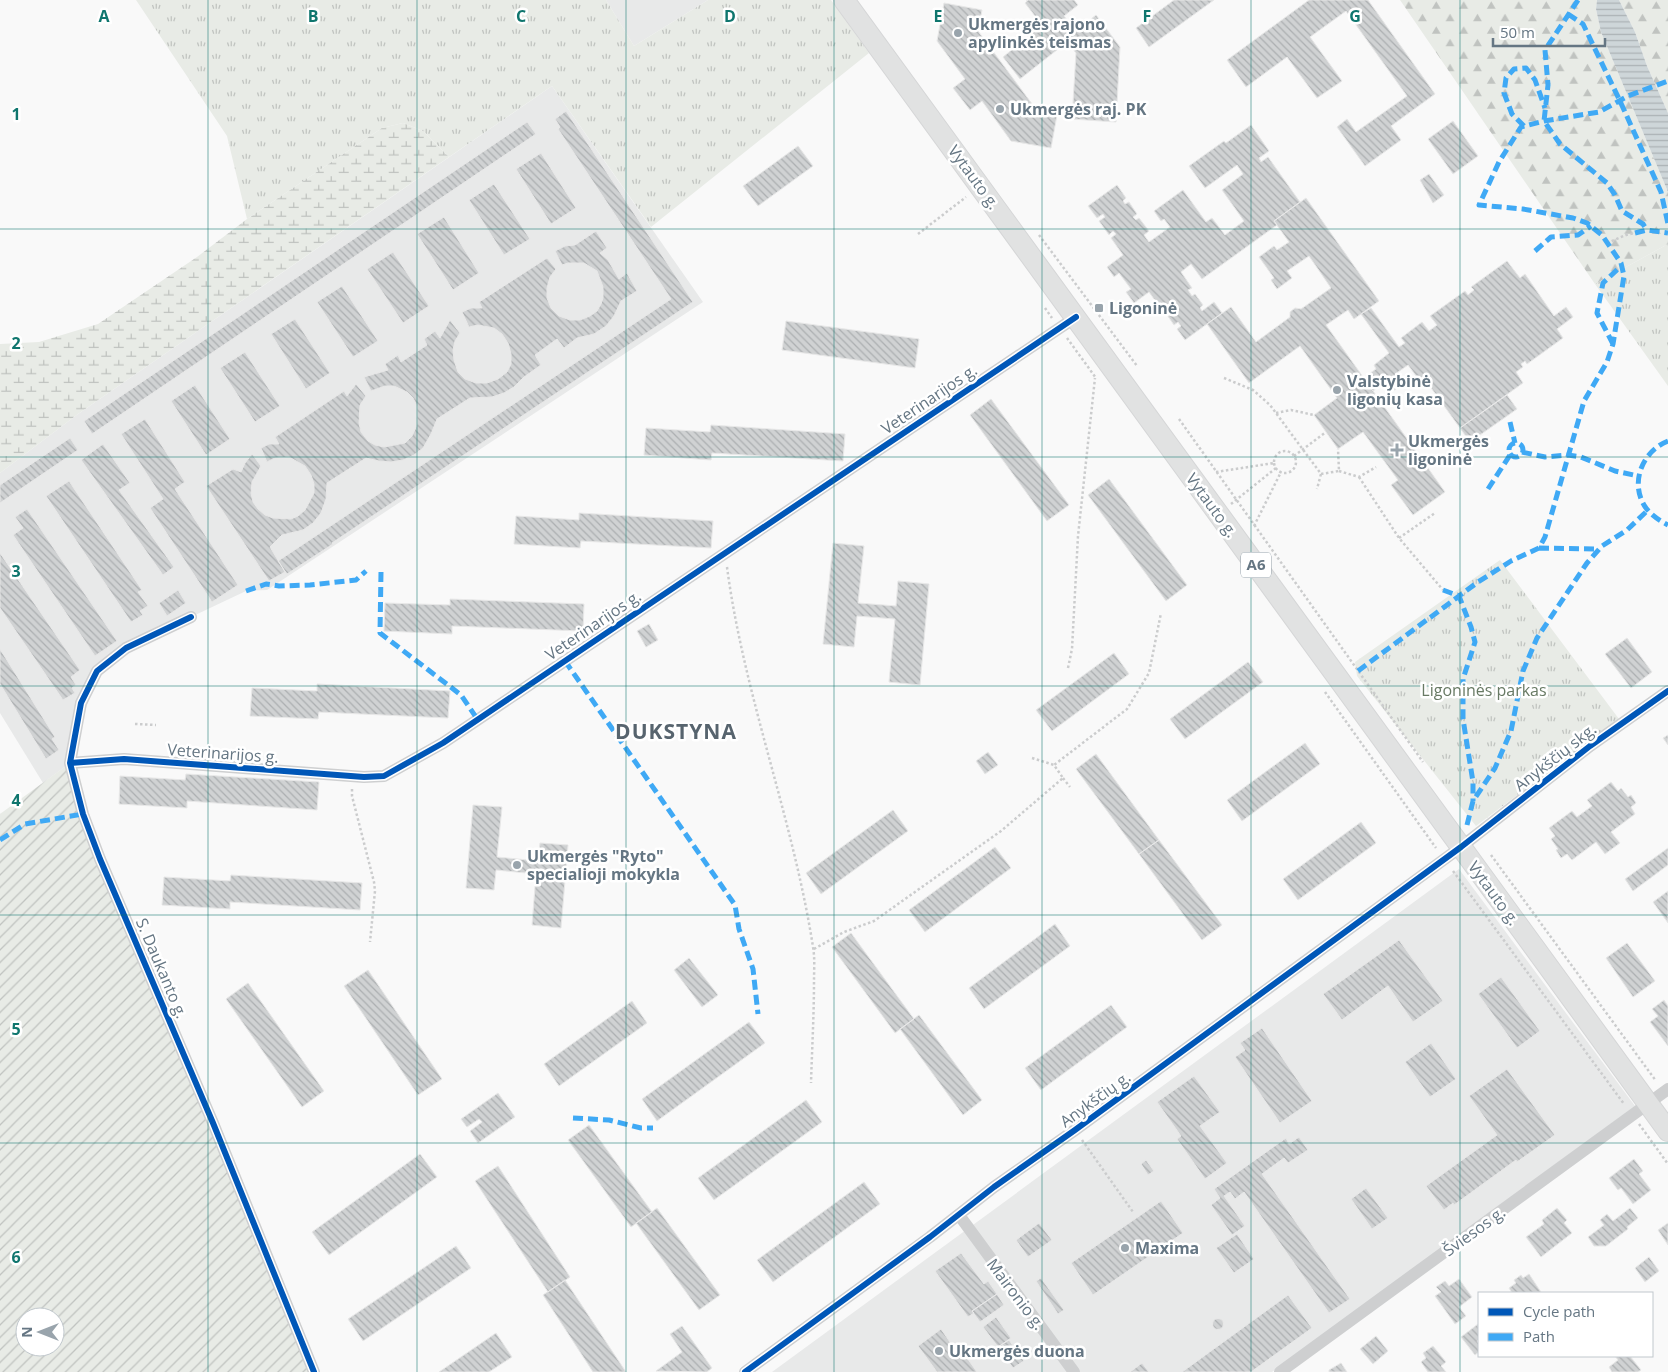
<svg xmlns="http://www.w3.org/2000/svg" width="1668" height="1372" viewBox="0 0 1668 1372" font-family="'Open Sans',sans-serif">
  <defs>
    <pattern id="grass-tufts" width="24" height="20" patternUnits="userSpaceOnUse" patternTransform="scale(1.25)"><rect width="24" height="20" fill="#e8ebe6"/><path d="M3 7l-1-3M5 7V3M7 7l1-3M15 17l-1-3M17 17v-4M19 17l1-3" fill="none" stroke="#c0c3c0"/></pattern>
    <pattern id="forest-firs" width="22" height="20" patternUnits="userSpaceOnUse" patternTransform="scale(1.25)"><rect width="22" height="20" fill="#e8ebe6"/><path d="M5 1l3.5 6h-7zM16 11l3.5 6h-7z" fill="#c0c3c0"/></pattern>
    <pattern id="wetland-marsh" width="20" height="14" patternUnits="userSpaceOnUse" patternTransform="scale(1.25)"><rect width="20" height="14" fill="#e8ebe6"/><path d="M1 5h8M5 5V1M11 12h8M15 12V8" fill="none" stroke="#c0c3c0"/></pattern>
    <pattern id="garden-furrows" width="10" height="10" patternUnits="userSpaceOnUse" patternTransform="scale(1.25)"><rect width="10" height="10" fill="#e8ebe6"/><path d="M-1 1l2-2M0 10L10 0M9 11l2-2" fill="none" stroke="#c0c3c0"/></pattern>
    <pattern id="water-rules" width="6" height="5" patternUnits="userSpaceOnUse" patternTransform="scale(1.25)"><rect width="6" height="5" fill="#ced6d9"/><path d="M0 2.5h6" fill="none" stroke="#abb2b5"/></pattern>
    <pattern id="building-back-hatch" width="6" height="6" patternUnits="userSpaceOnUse" patternTransform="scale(1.25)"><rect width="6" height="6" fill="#d0d2d3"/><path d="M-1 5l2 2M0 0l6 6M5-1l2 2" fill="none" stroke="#acafb1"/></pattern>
  </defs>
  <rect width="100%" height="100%" fill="#f9f9f9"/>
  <path fill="#e8e9e9" d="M606,0H708L634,46Z
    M552,86L703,302L267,590L246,591L191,617L97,671L70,763L43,783L0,713V473L78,414Z
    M1459,869L1635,1106L1272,1372H772Z"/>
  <path fill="url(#grass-tufts)" d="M136,0H606L634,46L708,0H831L869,53L651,227L552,86L449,157L423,131L403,123L382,128L247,219L227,136Z
    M1668,244V386L1595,284Z
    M1500,560L1619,719L1476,826L1357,676L1355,662Z"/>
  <path fill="url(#forest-firs)" d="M1400,0H1597L1596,9L1601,32L1668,192V244L1595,284Z
    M1619,0H1668V113L1647,66L1635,32Z"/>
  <path fill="url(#wetland-marsh)" d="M403,123L423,131L449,157L78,414L0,473V344L39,342L98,324L197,257L247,219L382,128Z"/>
  <path fill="url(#garden-furrows)" fill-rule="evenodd" d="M70,763L83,814L314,1372H0V814ZM25,1317H55V1347H25Z"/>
  <path fill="url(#water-rules)" d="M1597,0H1619L1635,32L1647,66L1668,113V192L1601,32L1596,9Z"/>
  <path fill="url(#building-back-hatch)" stroke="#e8e8e8" d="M1026,0H1074L1078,5L1064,16L1076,31L1096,15L1120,47L1116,122L1072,119L1076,53L1067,42L1020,79L1003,57L1042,25L1025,3L1028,0Z
    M1174,0H1214L1149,47L1136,28Z
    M1309,0H1368L1435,94L1391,126L1401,140L1365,166L1337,127L1347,119L1356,132L1407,96L1346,11L1310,37L1342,81L1317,98L1287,57L1246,87L1227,60Z
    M944,3L982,10L978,31L1038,112L1057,115L1051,148L1011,141L982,101L970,110L953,88L965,79L937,41Z
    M566,111L693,302L332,543L333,544L287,574L278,561L671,299L558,129L560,127L555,119Z
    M1453,121L1478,156L1453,174L1428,139Z
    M527,122L536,134L92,434L84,421Z
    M1251,125L1269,151L1259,158L1261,162L1268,157L1300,202L1274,221L1277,225L1202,279L1191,264L1181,272L1192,288L1188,290L1192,296L1195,294L1203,305L1200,308L1202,311L1214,302L1222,313L1185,340L1177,329L1181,326L1178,322L1174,325L1165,312L1169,309L1166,304L1160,307L1149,292L1134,303L1126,292L1131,289L1119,273L1114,277L1107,267L1123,255L1111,238L1116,234L1113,231L1109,235L1099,221L1105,217L1103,214L1097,218L1088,206L1117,185L1126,198L1123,201L1125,204L1129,202L1137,214L1133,217L1136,220L1139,218L1149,231L1144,235L1149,242L1170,227L1164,219L1161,221L1154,211L1183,190L1206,222L1212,218L1225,235L1244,221L1222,190L1243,174L1237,165L1205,188L1189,166L1224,141L1226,143Z
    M798,146L813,166L758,206L743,186Z
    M541,153L576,208L551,224L516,169Z
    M1429,174L1444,195L1433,203L1420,180Z
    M494,184L530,239L504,255L469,200Z
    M1306,198L1379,301L1354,319L1348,310L1326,325L1445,492L1413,515L1391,485L1398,480L1363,432L1338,449L1314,415L1337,398L1300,346L1249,383L1207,324L1231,307L1256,342L1290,317V312L1295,308L1301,309L1331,288L1309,256L1287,271L1292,278L1277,289L1271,280L1274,278L1259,257L1274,246L1277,250L1289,242L1274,221Z
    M444,217L479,273L453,290L417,234Z
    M596,231L607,248L600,253L608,260L619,279L627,273L637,291L621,301L614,316L606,326L594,334L577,338L564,348L557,339L535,355L541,365L524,377L514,387L504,393L492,397L470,398L437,419L431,434L423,448L414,455L403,460L391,462L379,461L366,458L327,483L326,499L321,513L313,523L303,530L282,535L270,547L285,572L269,581L206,486L233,469L241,472L245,463L252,454L261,466L252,482L251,493L253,502L258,509L265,515L273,518L291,519L298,516L305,510L314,493V484L311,475L305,466L289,457L275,458L267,462L261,448L269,444H279L275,437L344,391L347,396L356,384L366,396L360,405L359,423L361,432L368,441L375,445L384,447L405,443L412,436L417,425V406L413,398L407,392L394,386H385L371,391L364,377L388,370L385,364L398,355L401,362L427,345L424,339L435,331L440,338L450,320L460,333L455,341L453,350L454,360L458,372L465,379L476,383H487L498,379L507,372L511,364V354L508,343L502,334L494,328L478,325L469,327L462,312L471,308H482L479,302L547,258L556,269L550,277L547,288V298L551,308L559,316L570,320H580L590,316L597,311L601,304L603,298V287L597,271L584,263H568L562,265L555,251L565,246L575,245Z
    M393,252L429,306L403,323L367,269Z
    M1507,261L1520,278L1525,274L1554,316L1566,307L1573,317L1557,329L1563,338L1527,364L1525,361L1521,364L1523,367L1516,372L1523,383L1460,428L1429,385L1425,388L1408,365L1398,372L1403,380L1402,384L1395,390L1391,389L1386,382L1373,391L1363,378L1376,369L1374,365L1389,353L1361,314L1371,308L1399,347L1405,343L1401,338L1422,322L1429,331L1437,325L1430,316L1465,291L1468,295L1474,290L1471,287Z
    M342,286L378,341L353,357L317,302Z
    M295,319L330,373L306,389L271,334Z
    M786,321L919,339L915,368L782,350Z
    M245,352L280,406L255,422L220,368Z
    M195,385L230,439L206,455L171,401Z
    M1507,395L1517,409L1470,442L1460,428Z
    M991,399L1069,505L1047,521L970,415Z
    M145,419L185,482L175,489L238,585L212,602L150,508L163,499L121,434Z
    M711,425L845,434L843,461L712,453L711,460L644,455L646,428L710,432Z
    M70,438L78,450L0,503V485Z
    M103,444L130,483L119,490L174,567L163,575L81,460Z
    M1109,479L1187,585L1166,601L1088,495Z
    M69,481L142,590L138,592L148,606L140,611L143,615L131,622L46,496Z
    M27,509L117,641L95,656L13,535L23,528L15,517Z
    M579,513L713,521L711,548L581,541L580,548L514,544L516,516L579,520Z
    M833,543L864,546L858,603L896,606L898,581L929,584L920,685L889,682L895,619L857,616L854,647L823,644Z
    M0,553L80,670L71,677L76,685L72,688L75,693L63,700L0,608Z
    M178,590L186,603L167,616L159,603Z
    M450,599L584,604L583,631L452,626V634L384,631L385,603L450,605Z
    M649,624L658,640L646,647L637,631Z
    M1627,638L1652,672L1631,688L1605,654Z
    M0,649L55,737L52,739L59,750L46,759L0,684Z
    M1114,653L1129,674L1052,731L1036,710Z
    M1248,662L1263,682L1185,739L1170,719Z
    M317,684L450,691L448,718L319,712L318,719L250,716L252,688L317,691Z
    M1668,735V745L1663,738Z
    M1305,743L1320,764L1242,821L1227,800Z
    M988,752L998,765L985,774L976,761Z
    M1096,754L1159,840L1139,854L1076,769Z
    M186,774L319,782L317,810L187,801V808L119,804L120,776L185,780Z
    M1611,782L1618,791L1621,788L1628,797L1631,795L1636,803L1631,807L1635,814L1611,832L1620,843L1605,854L1596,842L1572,860L1567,854L1561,858L1556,850L1558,849L1551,839L1555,836L1549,828L1572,811L1577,817L1592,806L1587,800Z
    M473,805L502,807L497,857L538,861L540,843L568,845L561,928L532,925L536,874L496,870L494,890L466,888Z
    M893,810L908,831L821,894L806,873Z
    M1361,822L1376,843L1298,900L1283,879Z
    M1159,840L1222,925L1202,940L1139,854Z
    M995,847L1011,868L925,932L909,910Z
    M1668,848V865L1633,891L1625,879Z
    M231,875L362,883L360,910L230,902V909L162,905L164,877L230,881Z
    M1668,891V923L1653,902Z
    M1055,924L1070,946L984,1009L969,988Z
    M851,933L914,1019L895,1033L832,947Z
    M1399,940L1443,1001L1413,1022L1388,986L1342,1020L1323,994Z
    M1627,943L1655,981L1633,997L1606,958Z
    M689,958L718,995L702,1007L674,970Z
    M368,970L442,1079L418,1095L344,986Z
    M1501,977L1540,1031L1517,1048L1478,994Z
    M248,983L324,1091L302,1107L226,999Z
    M1664,1000L1668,1006V1046L1650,1022L1658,1016L1652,1009Z
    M632,1001L647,1023L559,1086L544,1064Z
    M1111,1005L1127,1027L1041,1090L1025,1068Z
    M919,1015L982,1100L963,1115L900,1029Z
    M749,1022L765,1043L657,1121L642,1099Z
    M1262,1028L1312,1101L1280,1123L1235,1057L1245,1050L1240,1043Z
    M1431,1043L1456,1079L1430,1097L1405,1062Z
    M1507,1069L1555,1135L1517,1162L1516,1160L1454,1205L1453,1203L1444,1210L1426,1186L1497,1135L1469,1096Z
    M1194,1076L1220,1112L1200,1126L1227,1163L1205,1179L1177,1139L1181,1136L1157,1102Z
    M498,1093L515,1117L478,1143L470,1131L482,1122L479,1119L467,1127L461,1119Z
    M806,1100L822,1122L714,1200L698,1178Z
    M589,1125L652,1212L631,1227L568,1140Z
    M1299,1137L1308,1150L1288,1163L1284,1158L1262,1174L1350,1299L1329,1313L1244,1192L1235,1199L1230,1192L1224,1196L1245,1226L1232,1235L1211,1205L1220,1198L1214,1189L1286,1138L1289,1144Z
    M420,1154L437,1177L329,1255L312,1232Z
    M1634,1159L1643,1171L1639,1174L1651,1190L1633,1204L1621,1188L1618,1190L1609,1178Z
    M1146,1160L1154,1171L1148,1175L1141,1164Z
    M498,1166L570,1277L548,1292L475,1181Z
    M864,1182L880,1204L773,1282L757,1260Z
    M1366,1188L1388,1218L1372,1229L1351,1199Z
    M1161,1201L1183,1233L1093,1295L1071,1263Z
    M657,1208L720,1295L699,1310L636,1223Z
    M1557,1208L1567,1220L1564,1223L1572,1233L1541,1257L1526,1237L1544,1224L1542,1220Z
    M1630,1208L1638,1218L1627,1227L1628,1229L1606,1246H1594L1588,1237L1604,1225L1600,1220L1607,1214L1613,1221Z
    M1039,1223L1052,1240L1028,1257L1016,1240Z
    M1668,1223V1245L1658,1230Z
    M1237,1234L1254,1259L1234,1273L1216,1248Z
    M456,1246L471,1268L363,1341L348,1319Z
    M961,1253L984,1284L988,1281L997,1294L972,1311L974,1313L968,1317L935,1271Z
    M1649,1257L1659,1271L1645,1282L1635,1268Z
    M1529,1274L1541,1292L1512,1293L1509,1288L1516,1283L1514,1280L1521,1275L1523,1278Z
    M1041,1278L1064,1310L1058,1314L1036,1281Z
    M1459,1279L1472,1297L1459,1307L1466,1316L1455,1324L1435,1296L1441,1292L1436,1287L1445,1281L1449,1286Z
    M565,1280L626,1372H593L543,1295Z
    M997,1294L1004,1305L980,1322L972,1311Z
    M1288,1295L1312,1328L1251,1372H1182Z
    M996,1317L1011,1338L998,1347L983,1327Z
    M1212.5 1324a5.5 5.5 0 1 1 11 0a5.5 5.5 0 1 1-11 0Z
    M1478,1324L1479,1340L1477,1341L1479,1344V1352L1475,1355L1461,1337Z
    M682,1326L712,1368L707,1372L656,1371L682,1352L670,1334Z
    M941,1329L961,1358L965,1355L977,1372H937L918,1346Z
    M496,1333L512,1357L489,1372H439Z
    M1376,1336L1388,1351L1373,1364L1360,1349Z
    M1009,1340L1024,1361L1013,1368L998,1347Z
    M1433,1346L1446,1362L1441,1366L1446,1372H1428L1421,1362L1426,1358L1423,1353Z
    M1615,1356H1630L1641,1370L1638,1372H1612L1609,1367L1618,1360Z
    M1142,1363L1149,1372H1130Z
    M1341,1363L1347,1372H1329V1370Z"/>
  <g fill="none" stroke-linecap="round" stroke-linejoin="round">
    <defs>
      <path id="primary" d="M844,0L1668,1131"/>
    </defs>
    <use href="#primary" stroke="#d5d6d7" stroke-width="22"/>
    <path stroke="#cbcccd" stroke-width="2.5" stroke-dasharray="2.5 2.5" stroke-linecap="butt" d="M918,234L966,197
      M1039,235L1137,366
      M1607,243L1626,235L1635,233
      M1045,308L1052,318
      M1067,338L1096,378
      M1224,378L1253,390L1270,405L1321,474L1317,489
      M1276,413L1291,410L1314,415
      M1179,419L1423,762
      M1274 462a11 11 0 1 1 22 0a11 11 0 1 1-22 0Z
      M1294,456L1326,432
      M1339,471L1359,477L1376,467
      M1216,472L1274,463
      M1321,474L1339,471L1338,449
      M1359,477L1399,538L1443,590
      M1231,504L1276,468
      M1254,526L1281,472
      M1399,538L1435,513
      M727,567C744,696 793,818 813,947C815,958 814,970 814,981C814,1015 812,1049 811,1083
      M1068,668L1072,649L1078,536L1095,378
      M1325,692L1436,848
      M135,724L156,725
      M1032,758L1054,765
      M1063,778L1070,787
      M352,789V796L374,882L375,891L370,942
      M1491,855L1656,1081
      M1453,871L1624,1104
      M814,949L844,932L874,921L1001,831L1063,778L1054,765L1127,709L1149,673L1161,613
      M1639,1124L1668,1164
      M1082,1140L1133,1212"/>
    <path stroke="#cecfd0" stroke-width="12" d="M191,617L126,648L97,671L81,703L70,763L83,814L100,859L213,1123L314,1372
      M70,763L124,759L364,777L384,776L443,743L1076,317
      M959,1215L1074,1372
      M745,1372L930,1237L994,1187L1075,1130L1461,847L1590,746L1668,691
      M1280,1372L1668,1089"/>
    <use href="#primary" stroke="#e1e2e2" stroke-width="20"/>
    <path stroke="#3fa9f5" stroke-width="5" stroke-dasharray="10 5" stroke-linecap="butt" d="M1578,0L1545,50L1548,85L1544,121L1560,144L1607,183L1615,195L1622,211L1643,224L1647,230
      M1568,14L1583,24L1620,101L1661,192L1668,224
      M1524,126L1512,114L1504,93L1506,78L1514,69L1526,68L1535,80L1545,108
      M1635,233L1647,230L1668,233
      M1535,251L1551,237L1578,235L1591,226
      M1613,344L1597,313L1603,283L1621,266
      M1510,422L1515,443
      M1668,441C1643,451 1630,481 1644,505C1650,515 1659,520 1668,525
      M1509 450a7 7 0 1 1 14 0a7 7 0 1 1-14 0Z
      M1522,452L1545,457L1568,455L1581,457L1615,471L1638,476
      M1488,489L1510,455
      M1539,548L1599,549
      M381,572L380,633L461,695L478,720
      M1443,590L1459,596L1471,627L1475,642L1463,679V719L1473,782V801
      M246,591L266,584L279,586L310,585L356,580L366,571
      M565,661L735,905L739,929L753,969L758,1014
      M1358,671L1478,582L1511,561L1539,548L1545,537L1584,401L1607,362L1613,344L1624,276L1621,263L1602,235L1587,223L1573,218L1523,209L1479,205L1499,162L1521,127L1544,121L1599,112L1628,96L1668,81
      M1467,825L1473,801L1495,768L1511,731L1523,671L1537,638L1587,563L1602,546L1627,530L1648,510
      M0,840L25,824L83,814
      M573,1118L609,1120L641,1128H653"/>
    <defs>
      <path id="cycleway" d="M191,617L126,648L97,671L81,703L70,763L83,814L100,859L213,1123L314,1372
        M70,763L124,759L364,777L384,776L443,743L1076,317
        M745,1372L930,1237L994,1187L1075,1130L1461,847L1590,746L1668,691"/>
    </defs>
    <use href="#cycleway" stroke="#fff" stroke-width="9"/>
    <use href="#cycleway" stroke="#0057b8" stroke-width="6"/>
  </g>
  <path fill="none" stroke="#0f766e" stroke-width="1" stroke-opacity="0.55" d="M208,0V1372M417,0V1372M626,0V1372M834,0V1372M1042,0V1372M1251,0V1372M1460,0V1372M0,229H1668M0,457H1668M0,686H1668M0,915H1668M0,1143H1668"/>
  <g fill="#99a4ac" stroke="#fff" stroke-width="2">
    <circle cx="958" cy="33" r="5"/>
    <circle cx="1000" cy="109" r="5"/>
    <rect x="1094" y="303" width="10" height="10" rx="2.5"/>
    <circle cx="1337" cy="390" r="5"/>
    <path d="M1394.5 442.5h5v5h5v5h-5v5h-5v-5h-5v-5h5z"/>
    <circle cx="517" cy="865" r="5"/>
    <circle cx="1125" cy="1248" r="5"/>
    <circle cx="939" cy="1351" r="5"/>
  </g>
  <g text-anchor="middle" stroke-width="5" stroke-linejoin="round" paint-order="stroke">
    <rect fill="#fff" stroke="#939fa8" stroke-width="1" x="1241" y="552.5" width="30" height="25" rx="4"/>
    <g font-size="15" font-weight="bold" fill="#657683">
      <text x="1256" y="570">A6</text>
    </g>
    <g font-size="16" font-weight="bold" fill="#657683" stroke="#fff" text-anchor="start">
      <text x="968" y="30">Ukmergės rajono<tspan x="968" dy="18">apylinkės teismas</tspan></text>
      <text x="1010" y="115">Ukmergės raj. PK</text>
      <text x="1109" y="314">Ligoninė</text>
      <text x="1347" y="387">Valstybinė<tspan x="1347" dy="18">ligonių kasa</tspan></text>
      <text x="1408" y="447">Ukmergės<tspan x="1408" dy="18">ligoninė</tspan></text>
      <text x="527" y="862">Ukmergės "Ryto"<tspan x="527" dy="18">specialioji mokykla</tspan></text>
      <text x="1135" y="1254">Maxima</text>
      <text x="949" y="1357">Ukmergės duona</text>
    </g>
    <g font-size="16" fill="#657683" stroke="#fff">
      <text transform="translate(974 177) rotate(54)" y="6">Vytauto g.</text>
      <text transform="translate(929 399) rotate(-34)" y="6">Veterinarijos g.</text>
      <text transform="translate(1212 505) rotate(54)" y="6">Vytauto g.</text>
      <text transform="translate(593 625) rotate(-34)" y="6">Veterinarijos g.</text>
      <text transform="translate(223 753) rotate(4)" y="6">Veterinarijos g.</text>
      <text transform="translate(1555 757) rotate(-38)" y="6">Anykščių skg.</text>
      <text transform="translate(1494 893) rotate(54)" y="6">Vytauto g.</text>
      <text transform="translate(162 968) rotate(67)" y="6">S. Daukanto g.</text>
      <text transform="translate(1095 1099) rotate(-36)" y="6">Anykščių g.</text>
      <text transform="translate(1474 1231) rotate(-36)" y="6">Šviesos g.</text>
      <text transform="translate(1016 1294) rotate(53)" y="6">Maironio g.</text>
    </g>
    <g font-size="16" fill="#687a64" stroke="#fff">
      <text x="1484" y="696">Ligoninės parkas</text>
    </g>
    <g font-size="21" font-weight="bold" letter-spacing="1" fill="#57646e" stroke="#fff">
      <text x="676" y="739">DUKSTYNA</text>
    </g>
  </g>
  <g font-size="16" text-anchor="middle" font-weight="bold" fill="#0f766e" stroke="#fff" stroke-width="5" stroke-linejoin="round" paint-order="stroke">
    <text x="104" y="22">A</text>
    <text x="313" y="22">B</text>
    <text x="521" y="22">C</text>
    <text x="730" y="22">D</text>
    <text x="938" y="22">E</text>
    <text x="1147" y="22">F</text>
    <text x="1355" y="22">G</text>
    <text x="16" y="120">1</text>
    <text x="16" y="349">2</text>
    <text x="16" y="577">3</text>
    <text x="16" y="806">4</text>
    <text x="16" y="1035">5</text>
    <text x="16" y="1263">6</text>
  </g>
  <rect x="1478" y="1292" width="175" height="65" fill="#ffffff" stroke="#c1c8cd"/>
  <rect x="1488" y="1308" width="25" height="8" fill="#0057b8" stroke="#c1c8cd"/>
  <text x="1523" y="1317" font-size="15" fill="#657683">Cycle path</text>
  <rect x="1488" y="1333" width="25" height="8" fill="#3fa9f5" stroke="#c1c8cd"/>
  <text x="1523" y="1342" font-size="15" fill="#657683">Path</text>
  <g transform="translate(40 1332) rotate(270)"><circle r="24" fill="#ffffff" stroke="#c1c8cd"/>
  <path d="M0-4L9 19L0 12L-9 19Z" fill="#99a4ac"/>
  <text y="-8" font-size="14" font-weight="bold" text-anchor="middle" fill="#657683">N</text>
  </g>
  <path d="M1493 38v8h112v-8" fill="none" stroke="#657683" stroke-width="2.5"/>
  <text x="1500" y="38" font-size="15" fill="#657683" stroke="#ffffff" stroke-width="4" paint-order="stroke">50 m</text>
</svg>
